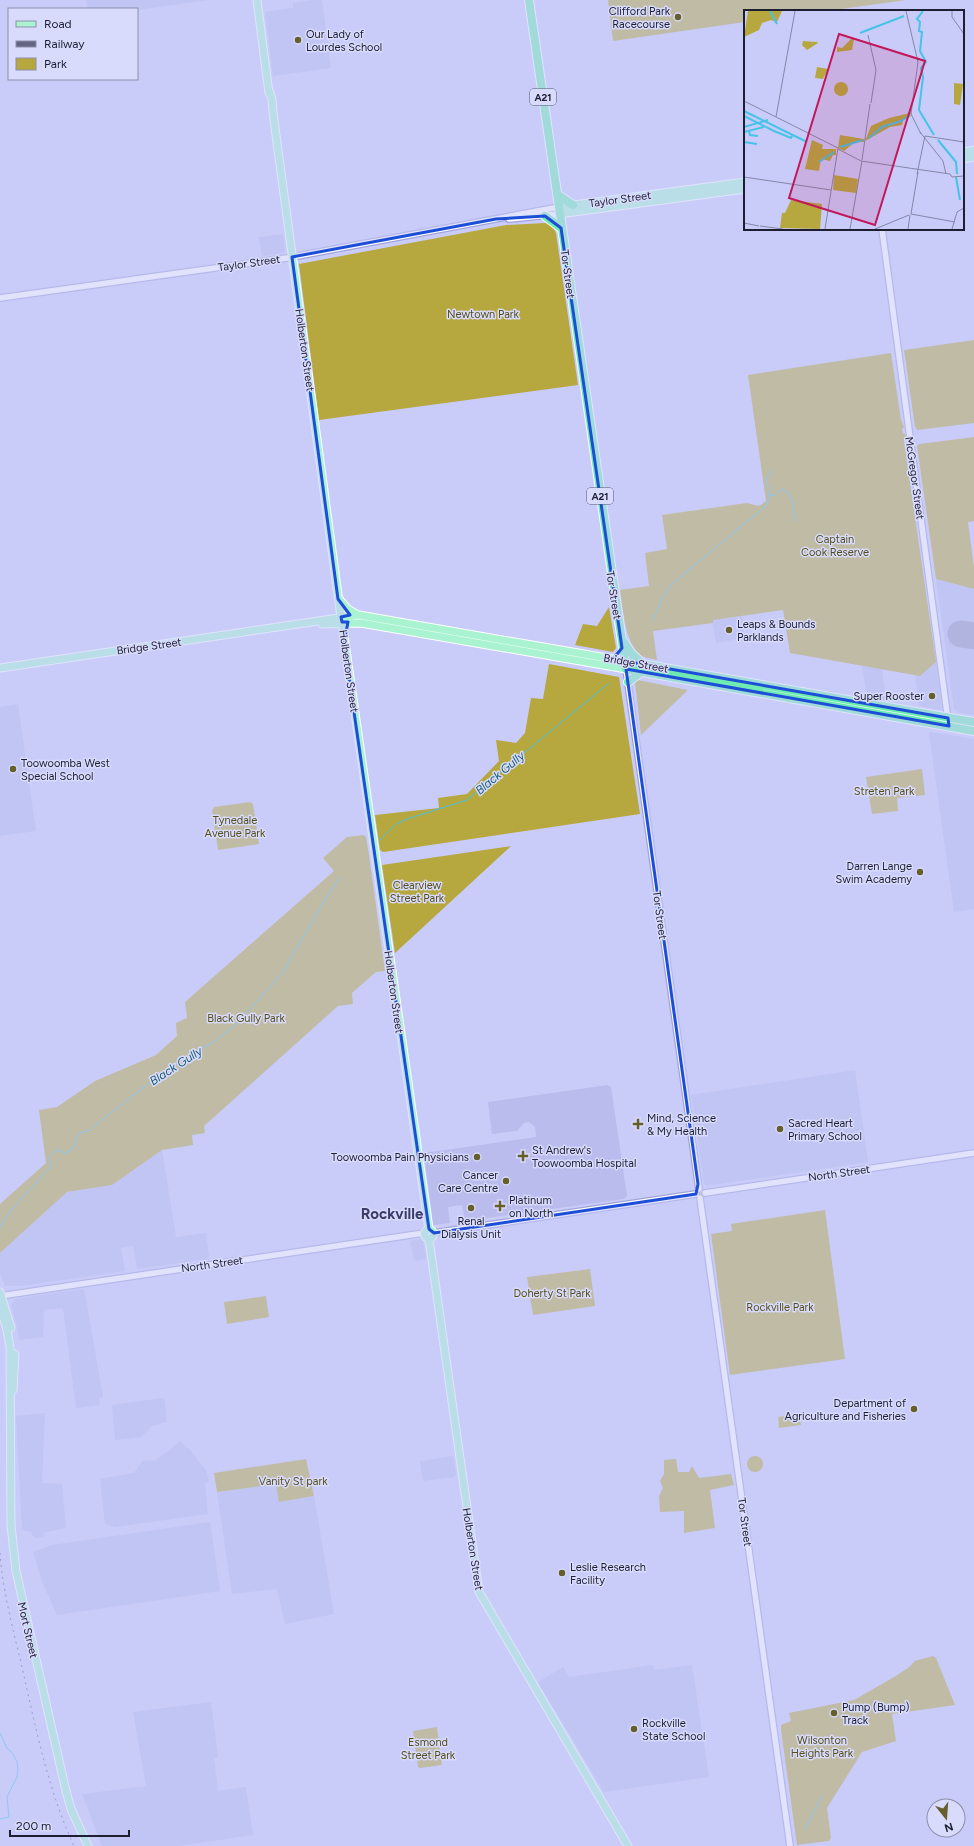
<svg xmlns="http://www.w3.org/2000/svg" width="974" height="1846" viewBox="0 0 974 1846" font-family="Figtree,sans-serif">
  <rect width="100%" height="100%" fill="#c9ccf9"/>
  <path fill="#b9bced" d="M86,0H208L137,10L87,9Z
    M314,0H322L331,68L273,76L265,12L293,8V3Z
    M283,234L285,251L283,253L262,256L259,237Z
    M936,579L974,589V715L957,712L954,709Z
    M742,616L745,638L716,643L712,620Z
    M936,662L942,708L940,710L919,706L915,675L920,676Z
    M862,666L882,669L886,700L867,697Z
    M18,704L36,831L0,836V707Z
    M931,732L974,739V909L954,912L929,733Z
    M855,1070L868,1162L707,1186L704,1184L691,1095Z
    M608,1085L611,1087L627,1196L624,1199L465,1221L462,1205L448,1207L450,1223L435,1225L433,1224L424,1153L536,1137L535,1127L529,1122L524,1123L517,1131L492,1134L488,1102Z
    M162,1150L176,1237L206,1233L209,1256L207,1259L137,1269L133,1246L121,1248L125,1271L21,1286H5L0,1274V1253L67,1192L112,1185Z
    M421,1239L423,1241L426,1259L414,1261L410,1241Z
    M83,1289L85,1293L103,1397L99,1398L100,1405L76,1408L63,1308L44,1310L43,1337L19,1340L16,1323L11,1306L15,1299Z
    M163,1398L165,1402L167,1422L152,1426L141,1437L115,1440L112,1405Z
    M45,1413L42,1483L62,1484L66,1528L43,1533L44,1537L34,1538L31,1532L22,1530L16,1416Z
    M181,1441L186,1448H188L206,1470L209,1481L205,1483L208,1514L115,1527L105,1524L100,1479L134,1473L143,1460L155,1461Z
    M453,1456L456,1474L454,1477L423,1481L420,1461Z
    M276,1484L280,1502L314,1496L334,1614L285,1624L277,1589L232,1594L217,1492Z
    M210,1522L220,1591L57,1615L43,1584L33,1552L52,1545Z
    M653,1665L654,1670L692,1665L709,1777L604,1792L538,1682L563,1667L569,1677Z
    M211,1702L218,1757L214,1758L218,1791L246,1787L253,1835L178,1846H102L82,1794L146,1786L133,1712Z"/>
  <path fill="#b6a73e" d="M608,0H906L827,11H745V22L613,41Z
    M545,223L552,225L556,233L578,385L319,420L299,264L506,225Z
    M974,340V423L917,430L915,427L904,350Z
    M891,353L901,420L904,427L902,429L903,433L906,435L904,441L936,662L920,676L790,653L783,610L713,620V623L653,631L657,660C653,659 648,658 644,657C625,648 623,608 620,590L649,586L645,553L667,549L662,515L747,503L759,506L766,501L748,375Z
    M974,437V521L968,522L974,568V589L936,579L917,446L919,444Z
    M609,607L616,648L613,652L575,645L583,624L597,626Z
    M549,664L619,677L640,814L383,852L380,850L375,815L439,808L438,798L467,794L499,761L496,740L516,743L525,733L531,698L543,699Z
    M638,680L688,690L641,735L635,682Z
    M922,769L925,795L897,798L898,811L872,814L866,777Z
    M250,802L253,804L259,844L218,850L212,811L214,807Z
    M364,835L366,837L369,855L385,971L376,972L352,993L353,1004L338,1006L204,1126L205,1133L192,1135L193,1145L162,1150L112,1185L67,1192L0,1253V1204L46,1163L39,1110L57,1107L95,1081L156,1055L177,1036L176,1023L187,1018L185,1002L334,871L323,858L347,837Z
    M511,846L395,953L382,865Z
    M825,1210L845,1359L730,1375L711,1234L732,1231L731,1224Z
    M590,1269L595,1306L533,1315L527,1277Z
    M266,1296L269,1317L227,1324L224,1302Z
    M799,1414L801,1425L779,1428L778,1417Z
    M747 1464a8 8 0 1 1 16 0a8 8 0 1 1-16 0Z
    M306,1459L314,1496L279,1502L276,1484L217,1492L214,1473Z
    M676,1459L678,1472H689L692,1466L699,1478L731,1474L734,1485L710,1490L715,1528L684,1533V1511L660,1512L659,1496L663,1488L660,1481L664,1474V1460Z
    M933,1656L936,1658L955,1705L892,1714L896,1741L862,1752L827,1808L831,1838L829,1841L797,1845L781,1730V1725L791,1721L789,1713L854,1700L894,1677L908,1668L915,1661Z
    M437,1727L442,1765L420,1768L418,1767L413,1731Z"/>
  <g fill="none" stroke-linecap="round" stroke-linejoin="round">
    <path stroke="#46c3e8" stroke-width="1" d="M768,495H775L781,489L788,492L792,501L795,521
      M653,621L664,594L671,585L766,506L769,498L767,478L772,471
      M380,840L396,824L407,819L467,800L609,683
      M0,1227L8,1214L52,1165L49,1158L56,1150L65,1153L73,1149L79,1133L88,1131L148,1084L185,1058L217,1040L238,1022L281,975L327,896L340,877
      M0,1733L7,1748L13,1754L17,1762L18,1769L17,1777L7,1797L9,1817L0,1819
      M805,1829L822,1796"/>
    <path stroke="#9698be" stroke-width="27" d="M961,634L974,636"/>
    <defs>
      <path id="minor" d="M509,219L559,214
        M882,229L948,720
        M0,298L287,258L559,207
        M626,669L699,1189
        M705,1193L974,1153
        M700,1198L790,1846
        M434,1233L696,1194
        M0,1296L424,1233"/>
      <path id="major" d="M257,0L269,93
        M269,90L272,99L273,113L341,617
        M963,152L974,150
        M963,159L974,157
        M559,207L745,182
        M559,214L745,189
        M339,599L348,609L358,615
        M342,622L429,1229
        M322,624L361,623L626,669
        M0,668L359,615L624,661
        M424.5 1234a4.5 4.5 0 1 1 9 0a4.5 4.5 0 1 1-9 0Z
        M429,1239L479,1592L628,1846
        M0,1292L11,1328
        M0,1306L7,1330L10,1347L11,1525L16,1571L66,1791L71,1809L88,1846
        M13,1390L15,1354"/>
      <path id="highway" d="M529,0L626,669L974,731
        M557,194L573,205
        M545,216L561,228
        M623,641L632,654L643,664
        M624,661L974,722
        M628,682L641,672"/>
    </defs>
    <use href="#minor" stroke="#a0a3d8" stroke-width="8"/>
    <use href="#major" stroke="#fff" stroke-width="9"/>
    <use href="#highway" stroke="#fff" stroke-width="10"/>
    <use href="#minor" stroke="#fff" stroke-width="5.5"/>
    <use href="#major" stroke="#a9f3d1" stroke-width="7"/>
    <use href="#highway" stroke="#6febb2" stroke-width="8"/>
    <path stroke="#636583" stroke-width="1" stroke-dasharray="2 4" stroke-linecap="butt" d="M0,1553C3,1595 15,1636 24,1676C37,1734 49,1792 74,1846"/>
  </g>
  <path d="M0 0H974V1846H0ZM545,216L561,228L622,648L613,659L948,718L949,726L626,669L698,1184L696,1194L434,1233L429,1229L344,643L348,622H342L341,617L350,615L338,599L292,257L496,219Z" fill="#c9ccf9" fill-opacity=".55" fill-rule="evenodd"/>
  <path fill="none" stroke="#1d4ed8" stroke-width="3" stroke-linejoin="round" d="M545,216L561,228L622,648L613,659L948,718L949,726L626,669L698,1184L696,1194L434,1233L429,1229L344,643L348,622H342L341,617L350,615L338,599L292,257L496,219Z"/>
  <g fill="#665f2b" stroke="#d8dbfc" stroke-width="1.5">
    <circle cx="678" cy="17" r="4"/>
    <circle cx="298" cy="40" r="4"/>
    <circle cx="729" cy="630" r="4"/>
    <circle cx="932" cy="696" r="4"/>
    <circle cx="13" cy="769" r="4"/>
    <circle cx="920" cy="872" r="4"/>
    <path d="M636 1118h4v4h4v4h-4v4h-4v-4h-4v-4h4z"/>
    <circle cx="780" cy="1129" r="4"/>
    <path d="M521 1150h4v4h4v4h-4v4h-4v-4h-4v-4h4z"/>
    <circle cx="477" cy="1157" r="4"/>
    <circle cx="506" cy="1181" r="4"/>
    <path d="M498 1200h4v4h4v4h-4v4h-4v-4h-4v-4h4z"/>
    <circle cx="471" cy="1208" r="4"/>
    <circle cx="914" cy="1409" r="4"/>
    <circle cx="562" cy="1573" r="4"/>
    <circle cx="834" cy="1713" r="4"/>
    <circle cx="634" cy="1729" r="4"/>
  </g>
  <g text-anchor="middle" stroke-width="3" stroke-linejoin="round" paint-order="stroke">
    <g fill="#d8dbfc" stroke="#55576f" stroke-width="1">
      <rect x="530" y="89" width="26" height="16" rx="3"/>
      <rect x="587" y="488" width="26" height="16" rx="3"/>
    </g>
    <g font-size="10" font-weight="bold" fill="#1d1e32">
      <text x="543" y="101">A21</text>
      <text x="600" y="500">A21</text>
    </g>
    <g font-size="11" fill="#1d1e32" stroke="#d8dbfc" text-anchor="start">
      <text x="670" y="15" text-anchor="end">Clifford Park<tspan x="670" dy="13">Racecourse</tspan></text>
      <text x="306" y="38">Our Lady of<tspan x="306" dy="13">Lourdes School</tspan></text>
      <text x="737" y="628">Leaps &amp; Bounds<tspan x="737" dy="13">Parklands</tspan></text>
      <text x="924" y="700" text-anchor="end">Super Rooster</text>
      <text x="21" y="767">Toowoomba West<tspan x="21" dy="13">Special School</tspan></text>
      <text x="912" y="870" text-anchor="end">Darren Lange<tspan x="912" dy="13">Swim Academy</tspan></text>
      <text x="647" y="1122">Mind, Science<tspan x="647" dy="13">&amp; My Health</tspan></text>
      <text x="788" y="1127">Sacred Heart<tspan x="788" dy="13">Primary School</tspan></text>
      <text x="532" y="1154">St Andrew's<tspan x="532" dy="13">Toowoomba Hospital</tspan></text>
      <text x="469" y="1161" text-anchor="end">Toowoomba Pain Physicians</text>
      <text x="498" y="1179" text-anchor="end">Cancer<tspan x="498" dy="13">Care Centre</tspan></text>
      <text x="509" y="1204">Platinum<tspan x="509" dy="13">on North</tspan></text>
      <text x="471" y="1225" text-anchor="middle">Renal<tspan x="471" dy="13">Dialysis Unit</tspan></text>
      <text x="906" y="1407" text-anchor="end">Department of<tspan x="906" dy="13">Agriculture and Fisheries</tspan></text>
      <text x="570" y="1571">Leslie Research<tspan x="570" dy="13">Facility</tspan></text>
      <text x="842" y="1711">Pump (Bump)<tspan x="842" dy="13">Track</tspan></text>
      <text x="642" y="1727">Rockville<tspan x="642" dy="13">State School</tspan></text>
    </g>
    <g font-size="11" fill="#1d1e32" stroke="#d8dbfc">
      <text transform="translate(620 199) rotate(-8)" y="4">Taylor Street</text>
      <text transform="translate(249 263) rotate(-8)" y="4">Taylor Street</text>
      <text transform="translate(568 274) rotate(82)" y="4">Tor Street</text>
      <text transform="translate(305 350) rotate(82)" y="4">Holberton Street</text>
      <text transform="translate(915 478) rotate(82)" y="4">McGregor Street</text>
      <text transform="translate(614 595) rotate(81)" y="4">Tor Street</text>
      <text transform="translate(149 646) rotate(-8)" y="4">Bridge Street</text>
      <text transform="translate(636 663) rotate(10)" y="4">Bridge Street</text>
      <text transform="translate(349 671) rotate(82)" y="4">Holberton Street</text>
      <text transform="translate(660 915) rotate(82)" y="4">Tor Street</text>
      <text transform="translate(394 992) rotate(82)" y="4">Holberton Street</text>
      <text transform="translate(839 1173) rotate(-8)" y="4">North Street</text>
      <text transform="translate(212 1264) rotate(-8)" y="4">North Street</text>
      <text transform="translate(745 1522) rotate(82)" y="4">Tor Street</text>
      <text transform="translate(473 1549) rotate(81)" y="4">Holberton Street</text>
      <text transform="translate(28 1630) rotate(77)" y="4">Mort Street</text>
    </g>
    <g font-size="11" fill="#554e1a" stroke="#d8dbfc">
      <text x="483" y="318">Newtown Park</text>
      <text x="835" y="543">Captain<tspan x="835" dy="13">Cook Reserve</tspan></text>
      <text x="884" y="795">Streten Park</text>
      <text x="235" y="824">Tynedale<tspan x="235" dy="13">Avenue Park</tspan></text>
      <text x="417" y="889">Clearview<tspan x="417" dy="13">Street Park</tspan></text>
      <text x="246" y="1022">Black Gully Park</text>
      <text x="552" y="1297">Doherty St Park</text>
      <text x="780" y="1311">Rockville Park</text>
      <text x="293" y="1485">Vanity St park</text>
      <text x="822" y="1744">Wilsonton<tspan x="822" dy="13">Heights Park</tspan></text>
      <text x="428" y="1746">Esmond<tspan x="428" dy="13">Street Park</tspan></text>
    </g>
    <g font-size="12" font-style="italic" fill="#1e6073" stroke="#d8dbfc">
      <text transform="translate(500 773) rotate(-40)" y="4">Black Gully</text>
      <text transform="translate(176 1066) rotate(-33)" y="4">Black Gully</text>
    </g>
    <g font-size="15" font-weight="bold" fill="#3c3c6a" stroke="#d8dbfc">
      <text x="392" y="1219">Rockville</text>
    </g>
  </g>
  <g transform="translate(744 10)">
    <rect width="220" height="220" fill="#c9ccf9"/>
    <path d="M4,1H38L33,12L27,10L18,13L15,20L0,27ZM107,29H110L108,40L93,42V37L98,38ZM59,31L73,32L74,33L63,40L58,35ZM73,57L84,59L79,69L71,68ZM90 79a7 7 0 1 1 14 0a7 7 0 1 1-14 0ZM210,73L219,74L216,95L210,94ZM166,103L167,106L159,110L158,115L146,117L121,131L127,116L145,108ZM96,125L120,129V132H111L100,141L94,138ZM68,130L79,135L78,139H92V145H89L86,151L77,149L75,161L61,159ZM90,165L114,169L112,183L89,180ZM47,190L78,194L76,219L36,218L38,203H41Z" fill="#b6a73e"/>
    <path fill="none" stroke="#46c3e8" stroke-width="2" d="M26,1L33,14M179,1L173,9L176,12L175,21L178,22L176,41L182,52L177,58L179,67L175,100L190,125M116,23L160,6M0,101L63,132M0,106L30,121L47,128L48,126M0,117L24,110M5,121L6,125L14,126M0,122L20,117M125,128L138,117L157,111L166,105M194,130L212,152L213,164M0,132L13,134M96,137L119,130M75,152L90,142M212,167L216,190"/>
    <path fill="none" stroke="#8486a9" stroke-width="1" d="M162,1L174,52L167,104M208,1V7L220,24M124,25L132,60L127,93M0,91L94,138L81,219M166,102L177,124M32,107L51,1M176,122L199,151L202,164M94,139L117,151L206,164L208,167L220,166M118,150L126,94M173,164L181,126L220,132M0,167L87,180M167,204L174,162M167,204L211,212M0,213L15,216M16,216L39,219M106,219L118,151M131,219L165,205M164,219L166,205M208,219L213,202L220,198"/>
    <path fill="#c2185b" fill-opacity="0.15" stroke="#c2185b" stroke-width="2" d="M95,24L181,51L131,215L45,188Z"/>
    <rect width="220" height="220" fill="none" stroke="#1d1e32" stroke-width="2"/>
  </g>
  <rect x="8" y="8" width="130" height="72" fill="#d8dbfc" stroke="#8d8fab"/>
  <rect x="16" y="21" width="20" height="6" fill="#a9f3d1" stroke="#8d8fab"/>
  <text x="44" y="28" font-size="12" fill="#1d1e32">Road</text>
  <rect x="16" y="41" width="20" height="6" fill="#636583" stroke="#8d8fab"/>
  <text x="44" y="48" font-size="12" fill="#1d1e32">Railway</text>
  <rect x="16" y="58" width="20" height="12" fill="#b6a73e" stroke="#8d8fab"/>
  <text x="44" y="68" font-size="12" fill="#1d1e32">Park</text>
  <g transform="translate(946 1818) rotate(163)"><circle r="19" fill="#d8dbfc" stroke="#8d8fab"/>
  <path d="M0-3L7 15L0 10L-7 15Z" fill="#665f2b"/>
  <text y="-6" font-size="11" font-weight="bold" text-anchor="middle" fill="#1d1e32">N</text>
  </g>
  <path d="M10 1830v6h119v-6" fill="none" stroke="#1d1e32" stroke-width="2"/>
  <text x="16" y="1830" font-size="12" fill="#1d1e32" stroke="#d8dbfc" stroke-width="3" paint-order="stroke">200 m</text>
</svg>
